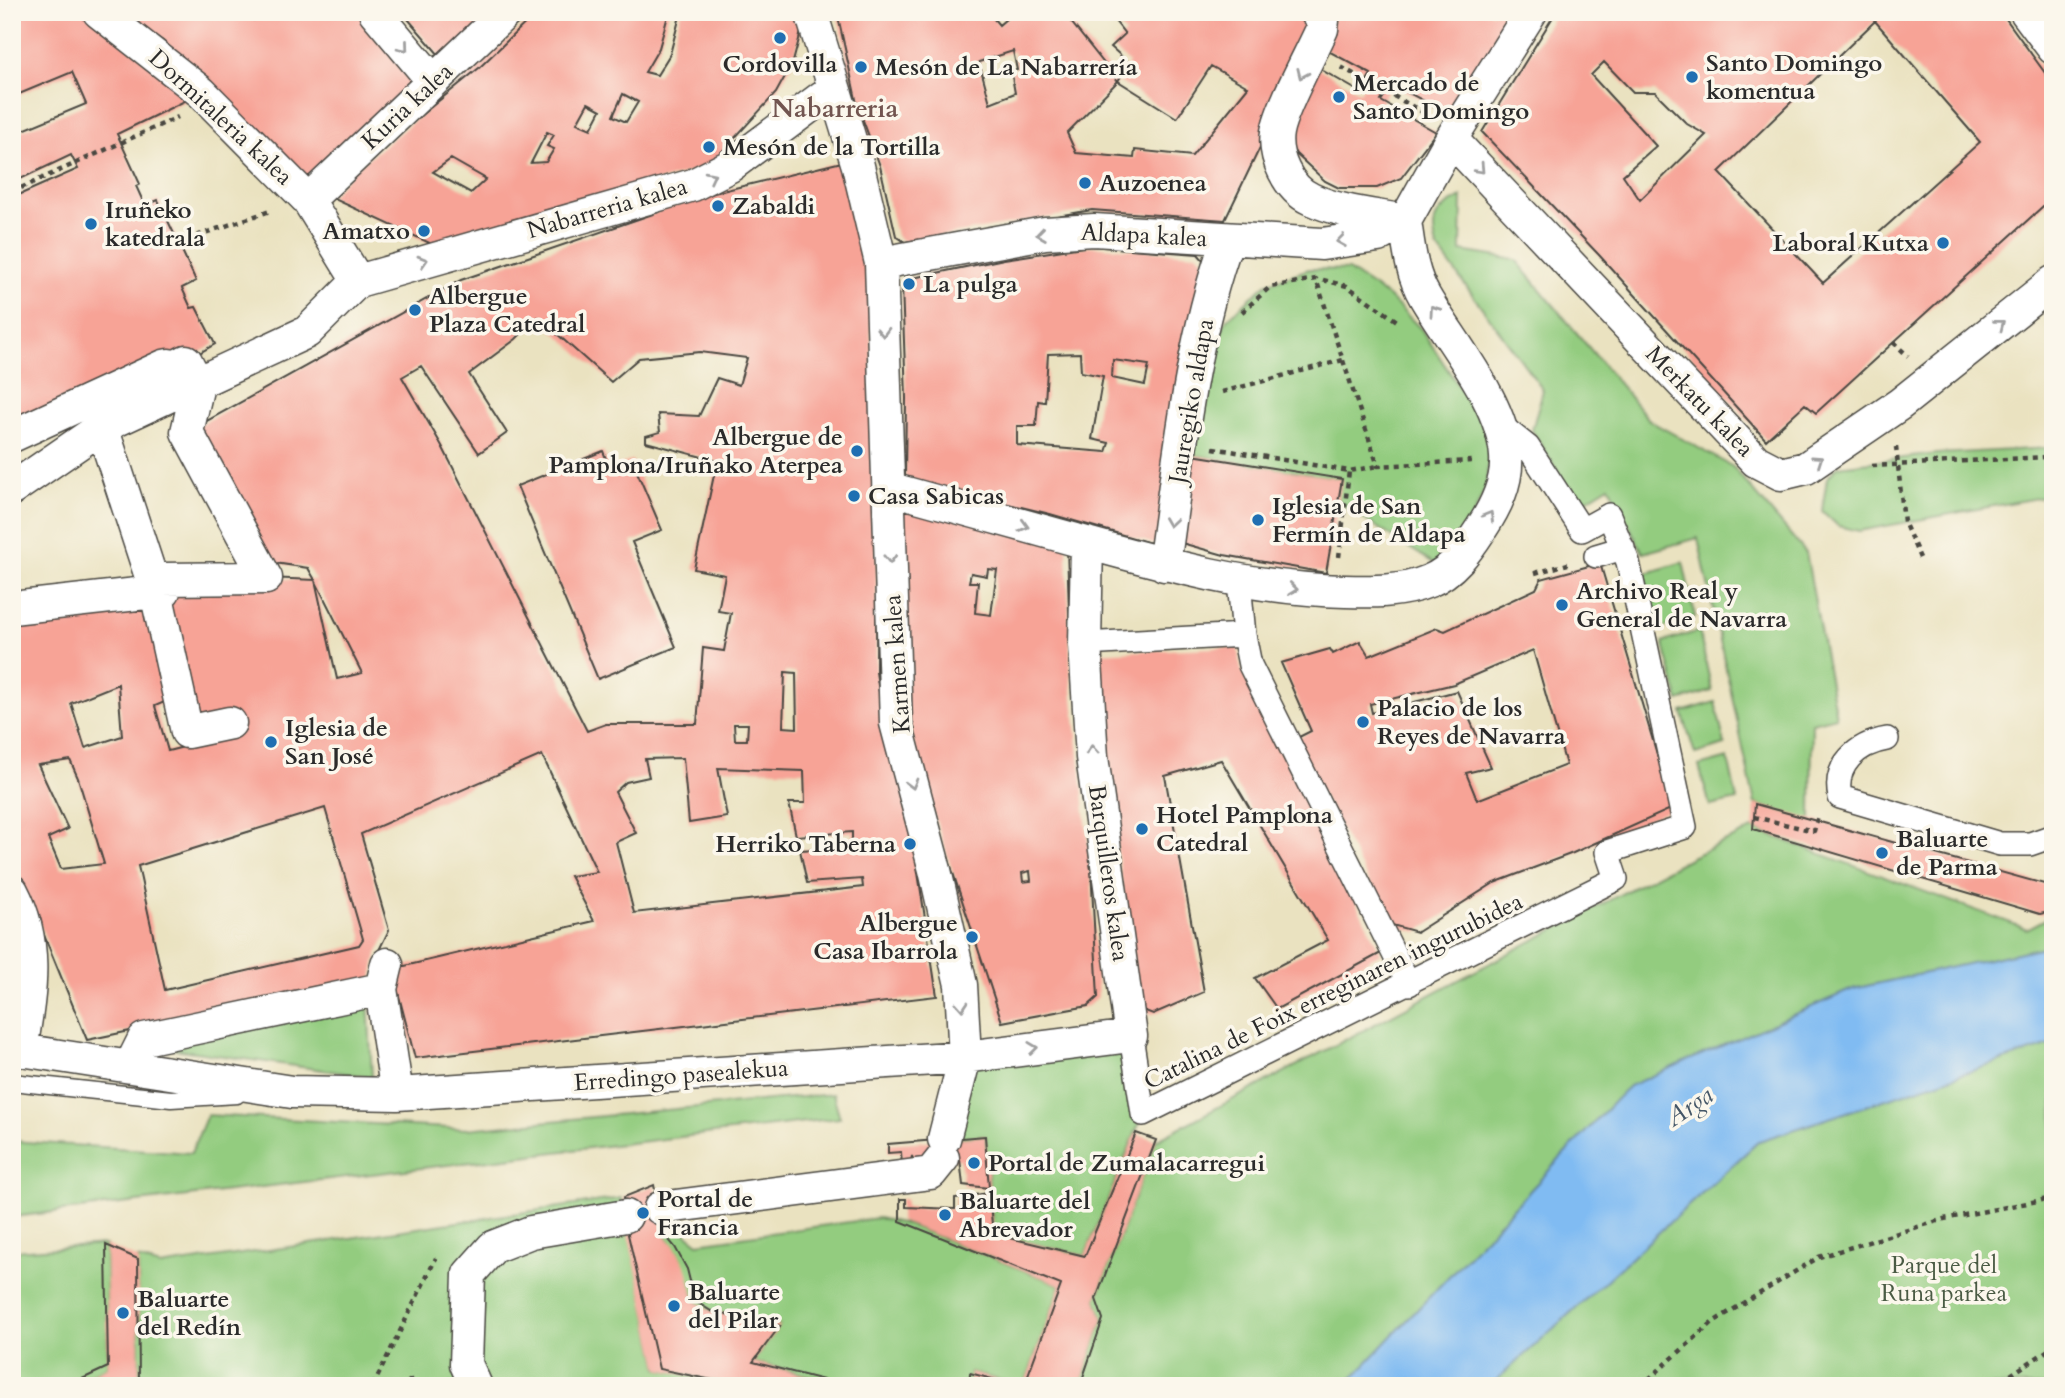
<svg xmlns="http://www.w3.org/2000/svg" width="2065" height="1398" viewBox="0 0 2065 1398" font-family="Cardo,serif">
  <rect width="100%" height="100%" fill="#fbf7ec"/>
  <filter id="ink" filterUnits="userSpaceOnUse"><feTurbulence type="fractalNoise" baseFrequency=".0143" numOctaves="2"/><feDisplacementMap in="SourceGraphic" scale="14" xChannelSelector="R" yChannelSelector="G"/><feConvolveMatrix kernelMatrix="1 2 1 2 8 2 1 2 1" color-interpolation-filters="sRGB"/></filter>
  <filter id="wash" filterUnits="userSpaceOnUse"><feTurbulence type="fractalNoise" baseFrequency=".00686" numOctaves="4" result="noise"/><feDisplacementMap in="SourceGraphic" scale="28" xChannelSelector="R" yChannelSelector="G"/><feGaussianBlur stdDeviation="1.57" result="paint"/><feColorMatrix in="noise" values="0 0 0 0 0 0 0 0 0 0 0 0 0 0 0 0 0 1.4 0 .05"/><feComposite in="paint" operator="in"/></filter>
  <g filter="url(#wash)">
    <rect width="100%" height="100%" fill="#eae2c0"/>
    <path fill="#93cc7f" stroke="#5f7c55" stroke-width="2" d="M1462,197L1461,251L1516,260L1650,421L1733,467L1806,553L1836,717L1812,723L1811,821L1755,804L1698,538L1643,553L1609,486L1578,505L1532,430L1543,390L1437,247C1429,219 1436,209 1462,197Z
      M1309,269L1348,270L1389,297L1421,329L1483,423L1489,453L1486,487L1465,535L1435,564L1345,507L1338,498L1341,479L1193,455L1213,356L1226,320L1266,284Z
      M2053,448V495L1859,531L1838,526L1822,511L1827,478L1838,466L1937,454Z
      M1683,562L1695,617L1659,629L1644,574Z
      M1699,631L1712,691L1679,701L1663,642Z
      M1715,702L1725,745L1695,754L1682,712Z
      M1728,758L1737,800L1710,806L1699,766Z
      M1753,829L2027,929L2053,915V945L1853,989L1629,1086L1345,1386H1080L1103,1319L1096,1299L1156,1140L1691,857Z
      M368,999L372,1077L160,1047Z
      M1131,1036L1143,1114L1085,1256L993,1234L985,1136L944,1139L965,1057Z
      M2053,1044V1386H1490L1759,1141Z
      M833,1094L840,1118L12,1217V1141L191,1153L207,1115L467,1129Z
      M621,1198L659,1369L741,1386H139L138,1259L160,1266Z
      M878,1218L909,1225L1061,1285L1024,1386L970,1373L969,1386H852L753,1362L779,1326L711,1311L695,1301C688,1276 682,1254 664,1234L684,1232L698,1243Z
      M106,1245L108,1367L67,1386H12V1251Z"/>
    <path fill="#80bbf2" stroke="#56738e" stroke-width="2" d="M2053,945V1044L1759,1141L1490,1386H1345L1629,1086L1853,989Z"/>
    <g id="blocks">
      <path fill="#f7a396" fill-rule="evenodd" d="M12,12H84L193,97L117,134L140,184L136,186L145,206L158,200L178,242L196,281L182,288L191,308L196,307L215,344L171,369L12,436V198L78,169L71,155L12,183V110L21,131L86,104L72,72L12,97Z
        M120,12H246L254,20L262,12H368L423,78L313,186L163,41Z
        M402,12H498L445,62Z
        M537,12H669L659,48L645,72L657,75L670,54L681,12H800L802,28L793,62L776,93L708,167L436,246L330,197L355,169L479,68ZM623,94L638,102L626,122L613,116ZM588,103L601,110L591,129L577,123ZM547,132L554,135L547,146L554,149L546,162L531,163ZM451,159L486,179L471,193L433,172Z
        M837,12H988L999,25L1014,12H1063L1118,81L1129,63L1111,47L1125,34L1108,12H1288L1318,27L1225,220L1092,210L905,242L896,236L880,166L857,104ZM1013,51L1017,70L1011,71L1015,93L990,103L979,62ZM1211,66L1248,87L1192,156L1135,150L1134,158L1076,153L1067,133L1118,81L1177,118Z
        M1338,12H1517L1456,118L1392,84L1381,101L1436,132L1401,178L1377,188H1339L1325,181L1296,154L1287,139L1311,64L1360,92L1371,74L1317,45Z
        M1556,12H2001L2053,84V197L1816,413L1805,404L1766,440L1599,255L1482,132ZM1875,21L1980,142L1823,283L1719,172ZM1604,62L1633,92H1655L1687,124L1706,135L1640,200L1623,175L1656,146L1591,75Z
        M846,161L868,256L877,501L876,672L885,733L907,801L937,996L415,1058L392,969L594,921L570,876L597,872L542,755L361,834L389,930L377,954L372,980L87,1040L37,918L12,873V608L147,592L167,701L155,706L168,751L242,732L197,721L164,591L266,578L315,580L308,568L255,560L187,432L461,280L714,193ZM538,317L611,382L639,358L700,352L747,358L739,385L717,378L699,416L658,414L660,432L646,436V442L717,461L694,569L725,575L718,611L731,613L724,651L703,648L697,724H606L587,731L442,446L402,377L421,366L479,453L507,433L469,374L516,339ZM315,580L362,673L337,679ZM785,672L796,673L797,728L783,727ZM118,684L122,736L85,748L71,703ZM734,724H748L747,740H735ZM683,758L689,823L727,817L718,768L804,771L805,803H789L796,836L852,832V847L800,850L807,883L862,879L863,887L634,913L616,842L636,833L615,792L626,782L649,777L645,759ZM70,760L78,778L104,864L61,869L48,838L68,829L38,765ZM325,808L363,939L359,945L165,990L138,866Z
        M1089,246L1198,254L1205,262L1161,546L1050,514L905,479L906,398L902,285L908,279L1004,259ZM1080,353L1081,372L1103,376L1092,439L1109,443L1106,452L1017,445V426H1036L1038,401L1045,402L1048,354ZM1113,360L1149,365L1145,385L1112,378Z
        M603,451L610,469L632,460L662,530L632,542L676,647L598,679L517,486Z
        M1192,455L1342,479L1326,573L1224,555L1178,542Z
        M900,502L1067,546L1071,679L1091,869L1098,997L1088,1006L1002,1022L918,766L902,677ZM988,569L997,570L991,615L975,613L978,582H969L971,573L987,576ZM1030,871L1031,881L1023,882L1022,873Z
        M1600,563L1673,808L1573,853L1494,883L1417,932L1392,925L1293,740L1311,731L1281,663L1330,649L1333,654L1360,641L1369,656L1437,628L1445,631L1536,589L1541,579ZM1533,650L1566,765L1477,800L1466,773L1491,767L1457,691L1372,713L1370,704L1454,684Z
        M1238,647L1241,669L1381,953L1277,1009L1255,978L1328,940L1221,760L1165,776L1204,992L1153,1014L1140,1009L1089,653Z
        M1755,804L2044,884L2053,877V911L2040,914L1753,829Z
        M1136,1133L1156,1140L1096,1299L1103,1319L1080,1386H1024L1061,1285L900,1221V1199H906V1207L955,1209V1198L989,1193L993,1234L1085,1256Z
        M985,1136L989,1188L963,1185L960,1159L913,1160L912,1156L911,1161L902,1165L901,1152L888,1153V1144Z
        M654,1185L664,1234L675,1247L687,1269L695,1301L711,1311L780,1326L753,1362L847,1386H741L659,1369L627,1230L631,1229L624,1197Z
        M106,1245L138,1259L139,1386H67L108,1367Z
        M970,1373L1014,1385V1386H969Z"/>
    </g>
  </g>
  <g filter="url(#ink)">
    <use href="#blocks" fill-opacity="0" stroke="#484641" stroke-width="2"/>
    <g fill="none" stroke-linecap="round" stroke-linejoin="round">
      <defs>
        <path id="service" d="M12,1082L171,1099L237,1095"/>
        <path id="pedestrian" d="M1596,556L1623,548
          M1244,635L1250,665L1409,984
          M1085,644L1244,635L1239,582
          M1887,739C1857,744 1833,765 1840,797L2000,844H2030L2053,836
          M1131,1036L1143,1114L1616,879L1607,852L1685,827L1628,562L1609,515L1582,530L1528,447L1499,424"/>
        <path id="minor" d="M99,12L201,92L308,200L358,281
          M375,12L433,81
          M811,12L858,166L881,263L896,723L935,870L961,985L965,1057L944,1139
          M1316,12L1323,20L1322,29C1311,54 1281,108 1277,132C1273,156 1288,189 1311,199C1339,212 1374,215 1405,221
          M1531,12L1451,139L1756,461L1781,474L1806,468L1900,404L2053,282
          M2026,12L2053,48
          M308,200L506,12
          M1405,221L1451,139
          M881,263L1045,233L1094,230L1322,244L1378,236L1405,221
          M102,427L156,592L187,732L230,723
          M12,436L164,366L169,365L171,369L186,361L198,385L187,432L266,578
          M888,488C951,505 1013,523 1076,540C1166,565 1252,589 1345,591C1373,592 1403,592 1429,581C1452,572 1468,549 1481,529C1495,508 1508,483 1506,456C1503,402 1451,342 1425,297C1411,273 1409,248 1405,221
          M12,489L102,427L307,332L358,281L693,185L730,166L833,89
          M1164,565C1179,460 1191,338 1228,239
          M12,608L164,591L162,579L266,578
          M12,891C40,944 30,994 21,1050
          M387,964L381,989L397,1094
          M12,1053L21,1050L292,1092L397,1094L965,1057L1131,1036L1092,757L1085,644L1087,543
          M131,1065L144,1039L381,989
          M660,1208L931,1173L943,1158
          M476,1386L466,1364L469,1274L493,1247L531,1232L626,1216"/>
      </defs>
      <use href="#service" stroke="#484641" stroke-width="19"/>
      <use href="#pedestrian" stroke="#484641" stroke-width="26"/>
      <use href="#minor" stroke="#484641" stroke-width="35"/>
      <path stroke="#484641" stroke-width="4.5" stroke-dasharray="5 5" stroke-linecap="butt" d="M1341,67L1428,115
        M12,192L178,117
        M178,242L270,211
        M1323,280L1347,286L1397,321
        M1242,312L1270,287L1316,279L1378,466L1472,461
        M1893,342L1908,356
        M1222,392L1343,360
        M1896,447L1904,522L1920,558
        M1213,448L1349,471L1378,466
        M1872,466L2046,457L2053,460
        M1339,557L1349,471
        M1535,573L1568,564
        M1754,817L1814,831L1818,816
        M373,1386L436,1258
        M399,1386L416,1378
        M1641,1386L1713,1322L1819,1257L1944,1219L2053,1198
        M1994,1386L2053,1347"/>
      <use href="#service" stroke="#fff" stroke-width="16"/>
      <use href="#pedestrian" stroke="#fff" stroke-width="23"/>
      <use href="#minor" stroke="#fff" stroke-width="32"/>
    </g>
    <defs><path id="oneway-chevron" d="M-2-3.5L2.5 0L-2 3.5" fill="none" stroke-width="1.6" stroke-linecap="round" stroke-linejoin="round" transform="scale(1.75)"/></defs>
    <g stroke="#a0a0a0">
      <use href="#oneway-chevron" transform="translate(404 47) rotate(50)"/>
      <use href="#oneway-chevron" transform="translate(1302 74) rotate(114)"/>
      <use href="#oneway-chevron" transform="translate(1480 169) rotate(47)"/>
      <use href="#oneway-chevron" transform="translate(711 176) rotate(-27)"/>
      <use href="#oneway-chevron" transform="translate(1041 234) rotate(172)"/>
      <use href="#oneway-chevron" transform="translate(1341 241) rotate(172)"/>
      <use href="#oneway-chevron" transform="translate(423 261) rotate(-17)"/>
      <use href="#oneway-chevron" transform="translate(1434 310) rotate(-125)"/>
      <use href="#oneway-chevron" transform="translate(2000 324) rotate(-38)"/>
      <use href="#oneway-chevron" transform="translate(883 332) rotate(88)"/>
      <use href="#oneway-chevron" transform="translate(1818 460) rotate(-34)"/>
      <use href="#oneway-chevron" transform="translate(1489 516) rotate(-60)"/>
      <use href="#oneway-chevron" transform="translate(1170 522) rotate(98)"/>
      <use href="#oneway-chevron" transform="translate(1024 526) rotate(16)"/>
      <use href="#oneway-chevron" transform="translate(890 559) rotate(88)"/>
      <use href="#oneway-chevron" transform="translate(1293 589) rotate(7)"/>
      <use href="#oneway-chevron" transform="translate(1092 750) rotate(-94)"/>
      <use href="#oneway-chevron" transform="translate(912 784) rotate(75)"/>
      <use href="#oneway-chevron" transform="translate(962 1006) rotate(86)"/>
      <use href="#oneway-chevron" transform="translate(1033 1048) rotate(-7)"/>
    </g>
  </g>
  <g fill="#1f6fb2" stroke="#fbf7ec" stroke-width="2.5">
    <circle cx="780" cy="38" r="7"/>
    <circle cx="861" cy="67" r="7"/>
    <circle cx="1692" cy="77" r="7"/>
    <circle cx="1339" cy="97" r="7"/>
    <circle cx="709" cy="147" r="7"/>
    <circle cx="1085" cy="183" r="7"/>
    <circle cx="718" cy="206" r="7"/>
    <circle cx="91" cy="224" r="7"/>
    <circle cx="424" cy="231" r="7"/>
    <circle cx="1943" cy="243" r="7"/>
    <circle cx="909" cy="284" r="7"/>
    <circle cx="415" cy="310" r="7"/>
    <circle cx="857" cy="451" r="7"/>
    <circle cx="854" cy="496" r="7"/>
    <circle cx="1258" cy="520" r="7"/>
    <circle cx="1562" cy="605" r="7"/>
    <circle cx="1363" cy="722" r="7"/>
    <circle cx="271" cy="742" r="7"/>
    <circle cx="1142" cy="829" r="7"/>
    <circle cx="910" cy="844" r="7"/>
    <circle cx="1882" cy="853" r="7"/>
    <circle cx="972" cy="937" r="7"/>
    <circle cx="974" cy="1163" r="7"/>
    <circle cx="643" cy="1213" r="7"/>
    <circle cx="945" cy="1215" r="7"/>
    <circle cx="674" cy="1306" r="7"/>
    <circle cx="123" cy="1313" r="7"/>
  </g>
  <g text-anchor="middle" stroke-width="7" stroke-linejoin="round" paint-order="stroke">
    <g font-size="24" font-weight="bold" fill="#2b2b2b" stroke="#fbf7ec" text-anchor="start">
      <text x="1706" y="71">Santo Domingo<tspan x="1706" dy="28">komentua</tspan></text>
      <text x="780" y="72" text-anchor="middle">Cordovilla</text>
      <text x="875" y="75">Mesón de La Nabarrería</text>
      <text x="1353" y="91">Mercado de<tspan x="1353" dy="28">Santo Domingo</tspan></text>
      <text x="723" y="155">Mesón de la Tortilla</text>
      <text x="1099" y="191">Auzoenea</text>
      <text x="732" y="214">Zabaldi</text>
      <text x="105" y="218">Iruñeko<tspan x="105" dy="28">katedrala</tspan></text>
      <text x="410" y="239" text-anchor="end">Amatxo</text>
      <text x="1929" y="251" text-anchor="end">Laboral Kutxa</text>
      <text x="923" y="292">La pulga</text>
      <text x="429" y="304">Albergue<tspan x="429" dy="28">Plaza Catedral</tspan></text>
      <text x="843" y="445" text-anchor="end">Albergue de<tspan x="843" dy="28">Pamplona/Iruñako Aterpea</tspan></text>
      <text x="868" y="504">Casa Sabicas</text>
      <text x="1272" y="514">Iglesia de San<tspan x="1272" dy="28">Fermín de Aldapa</tspan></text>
      <text x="1576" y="599">Archivo Real y<tspan x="1576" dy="28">General de Navarra</tspan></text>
      <text x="1377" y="716">Palacio de los<tspan x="1377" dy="28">Reyes de Navarra</tspan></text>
      <text x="285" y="736">Iglesia de<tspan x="285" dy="28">San José</tspan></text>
      <text x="1156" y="823">Hotel Pamplona<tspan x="1156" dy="28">Catedral</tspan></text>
      <text x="1896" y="847">Baluarte<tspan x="1896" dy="28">de Parma</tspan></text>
      <text x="896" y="852" text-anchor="end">Herriko Taberna</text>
      <text x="958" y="931" text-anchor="end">Albergue<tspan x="958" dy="28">Casa Ibarrola</tspan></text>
      <text x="988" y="1171">Portal de Zumalacarregui</text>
      <text x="657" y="1207">Portal de<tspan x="657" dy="28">Francia</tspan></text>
      <text x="959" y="1209">Baluarte del<tspan x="959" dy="28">Abrevador</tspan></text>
      <text x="688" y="1300">Baluarte<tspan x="688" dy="28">del Pilar</tspan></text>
      <text x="137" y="1307">Baluarte<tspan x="137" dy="28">del Redín</tspan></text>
    </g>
    <g font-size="24" fill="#2b2b2b" stroke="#fbf7ec">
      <text transform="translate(407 106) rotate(-43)" y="8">Kuria kalea</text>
      <text transform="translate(221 117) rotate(43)" y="8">Dormitaleria kalea</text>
      <text transform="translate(607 208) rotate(-16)" y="8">Nabarreria kalea</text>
      <text transform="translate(1144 235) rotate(3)" y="8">Aldapa kalea</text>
      <text transform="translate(1191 401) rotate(-80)" y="8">Jauregiko aldapa</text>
      <text transform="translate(1700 401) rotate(46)" y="8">Merkatu kalea</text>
      <text transform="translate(897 664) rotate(-94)" y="8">Karmen kalea</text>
      <text transform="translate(1109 873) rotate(82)" y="8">Barquilleros kalea</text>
      <text transform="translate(1333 991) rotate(-26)" y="8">Catalina de Foix erreginaren ingurubidea</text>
      <text transform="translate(681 1075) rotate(-4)" y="8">Erredingo pasealekua</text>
    </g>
    <g font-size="24" fill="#4a5b44" stroke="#fbf7ec">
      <text x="1944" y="1273">Parque del<tspan x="1944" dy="28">Runa parkea</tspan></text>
    </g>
    <g font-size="26" font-weight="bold" fill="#725550" stroke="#fbf7ec">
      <text x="835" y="117">Nabarreria</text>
    </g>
    <g font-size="26" font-style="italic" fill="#445667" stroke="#fbf7ec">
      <text transform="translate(1689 1106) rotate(-34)" y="9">Arga</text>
    </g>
  </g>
  <rect width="2065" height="1398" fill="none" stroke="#fbf7ec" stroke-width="42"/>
</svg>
